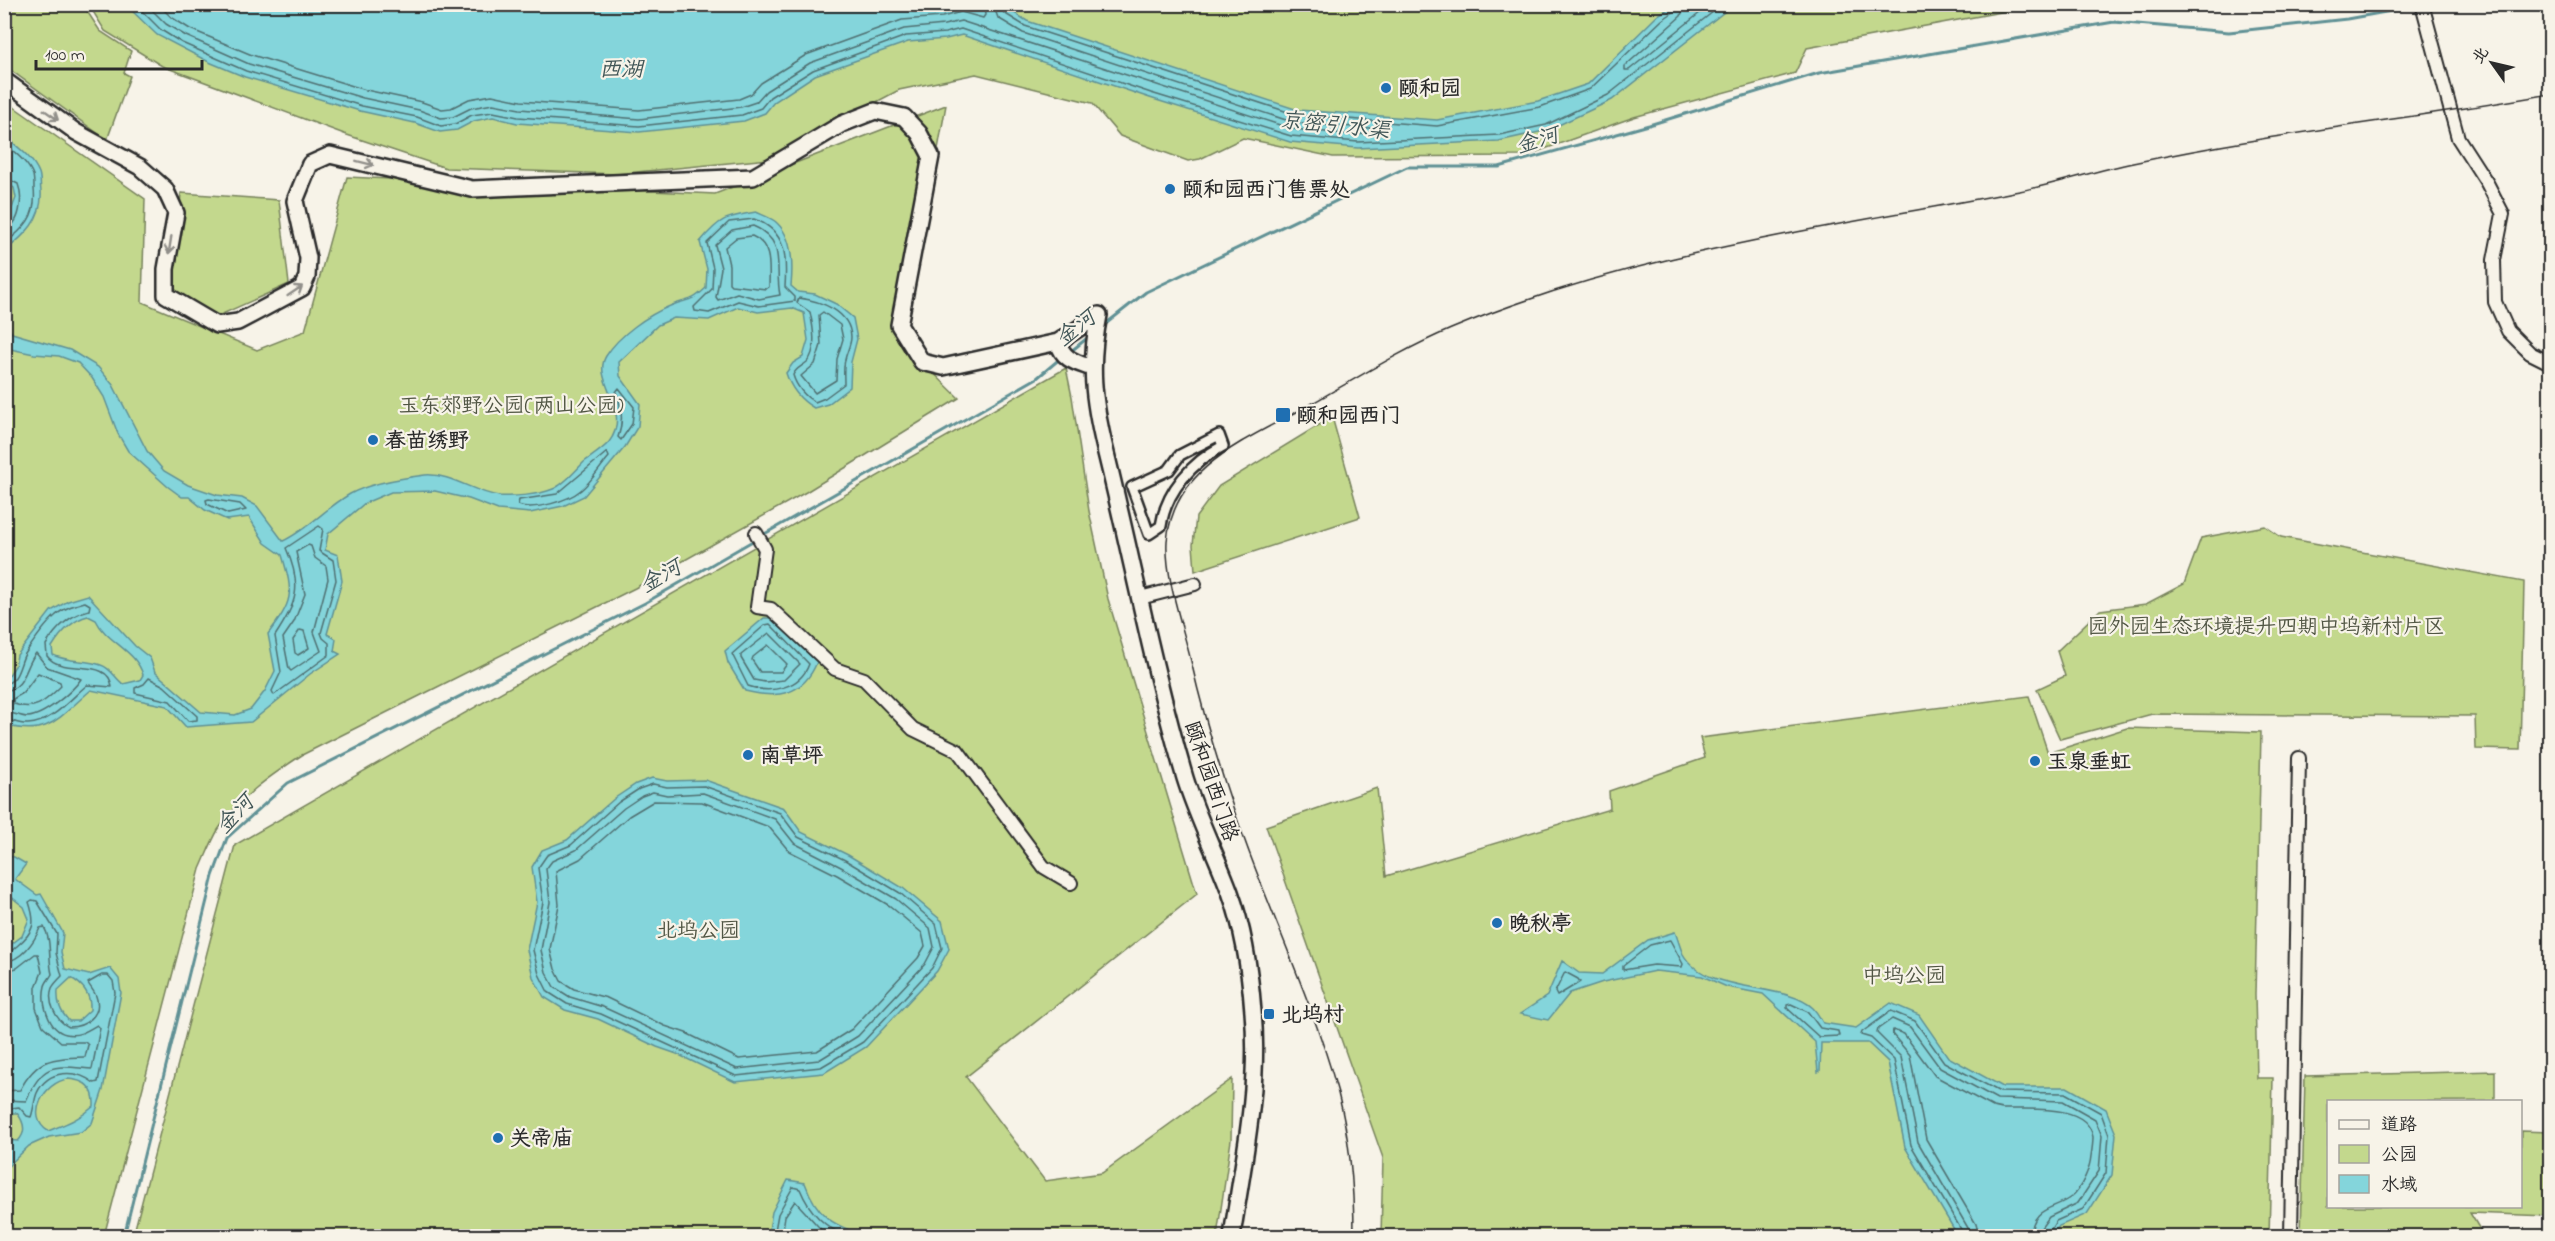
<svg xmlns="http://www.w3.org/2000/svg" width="2555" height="1241" viewBox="0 0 2555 1241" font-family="'Indie Flower','LXGW WenKai TC',sans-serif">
  <rect width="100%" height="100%" fill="#f7f3e8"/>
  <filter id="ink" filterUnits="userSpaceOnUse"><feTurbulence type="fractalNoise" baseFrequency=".0167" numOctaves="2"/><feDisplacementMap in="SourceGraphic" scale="12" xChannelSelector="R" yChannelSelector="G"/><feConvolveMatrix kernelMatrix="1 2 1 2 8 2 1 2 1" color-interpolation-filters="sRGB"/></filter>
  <g filter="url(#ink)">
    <path fill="#c3d88d" stroke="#77825c" stroke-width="1.5" d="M5,4L83,5L100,31L131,51L124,73L130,76L107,140L5,66Z
      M89,5H2039L1807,48L1795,73L1634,117L1525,156L1333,157L1243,138L1200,159L1188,161L1120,136L1092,103L976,74L899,90L769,159L616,174L446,168L347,135L162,66L105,31Z
      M4,100L145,199L142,302L257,350L305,331L347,177L715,194L946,105L903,343L959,398L806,492L635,588L302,755C270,776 239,797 218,830C211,842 206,856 200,869L104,1236H5Z
      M181,193L279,200L289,284L218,316L173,290Z
      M1066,368L1072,397L1089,511L1108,599L1197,894L966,1077L1045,1181L1102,1173L1232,1079L1231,1140L1217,1236H133L235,845Z
      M1332,417L1360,517L1195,571L1193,545L1196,517L1219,486Z
      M2265,526L2281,537L2524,582L2520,750L2476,749L2475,716L2152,714L2060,739L2037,689L2065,676L2057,651L2100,610L2146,604L2184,584L2201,538Z
      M2029,696L2048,753L2127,728L2261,732L2255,995L2257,1078H2273L2269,1236H1381L1383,1158L1266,826L1377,788L1386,876L1610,809L1609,791L1705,758L1700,738Z
      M2495,1071V1101L2328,1102V1206H2520L2521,1131L2550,1132V1216L2470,1213L2484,1236H2301L2305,1076Z"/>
    <path fill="#84d5db" stroke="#609195" stroke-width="1.5" fill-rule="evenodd" d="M126,5H1006L1008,9L1027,21L1298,110L1437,120L1538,101L1588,84L1658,15L1674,5H1733L1612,100L1548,130L1499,141L1358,148L1290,142L1150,98L962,35L946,39L908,42L815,75L774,102L765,113L744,121L639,132L517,123L493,117L474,121L457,130L440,132L415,123L360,111L245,77L209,62L157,35Z
      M4,135C16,146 33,157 39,173C41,178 40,185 41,191C43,219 25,235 5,251V226L16,198L14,188L5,182Z
      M756,212C762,215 772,218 777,223C793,238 793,266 791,286L798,292L815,294L836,304L853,318L857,339L851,362L850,387L828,404L814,408C800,400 791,389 786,373L793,363L803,357L808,340L804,313L792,308L758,312L738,307L709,320L674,318L658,325L619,362L620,376L640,404L638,426L625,447L584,496L563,506L530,513L498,510L469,499L435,491L391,492L365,503L328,534L325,550L338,555L342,581L327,634L336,639L334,651L340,654L310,674L251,722L186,727L167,706L91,690C59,717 49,738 5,725V681L15,666L17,655L51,611L68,601L88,595L135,646L150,658L155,672L201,712L235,715L251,709L265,691L275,671L268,634C293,601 294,595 282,555L265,543L249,517L227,520L205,510L189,497H182L167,486L128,451L118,434L104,397L92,378L78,363L59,356L34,354L5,348V323L12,333L70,350L98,367L113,385L147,451L164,471L188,485L217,495L242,498L257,506L283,541C308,529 326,508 350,494C370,483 401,478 425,475C451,473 474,493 499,496C515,497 538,495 553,489C565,484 575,471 584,462C592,456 602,450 609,442C633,411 591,380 606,356C619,335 648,315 670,306C688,298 689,304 706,288L707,269L700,242C720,218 725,217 756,212ZM88,616L96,620C106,642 136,650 143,675L140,680L123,684C115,678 111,668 101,665C85,659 70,663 53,655L52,647C60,634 72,620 88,616Z
      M764,618H774L817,662C803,696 777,699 745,691L728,663L725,651Z
      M652,778L667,781L705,780L784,808L801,832L848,855L903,888L942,921L949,949L937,971L866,1047L824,1073L735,1082L677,1054L657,1047L598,1019L565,1010L544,997L533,977L527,950L537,902L532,867L542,850L567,840L615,798L636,784Z
      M5,856L14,857L26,864L15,879L37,895L41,894L63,933L61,952L65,969L89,975L110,968L119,979L121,993L103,1090L92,1123L81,1132L49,1137L29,1146L5,1169V1140L18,1141C27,1132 24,1122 17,1113H8L5,1117V949L22,936L29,919L24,907L5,892ZM71,978C84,985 91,995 90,1010L78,1021H69C60,1011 57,1003 58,990ZM68,1079C85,1080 95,1088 94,1106C80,1119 65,1124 48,1131C25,1117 44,1082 68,1079Z
      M1675,932C1678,939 1680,948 1683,954C1706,995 1784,981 1813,1008C1817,1012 1820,1018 1823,1023L1856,1028L1891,1003L1919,1015L1948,1057L2003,1087H2067L2106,1109L2116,1134L2112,1175L2087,1214L2059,1226L2052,1236H1958L1905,1147L1888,1062L1868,1043H1821L1820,1071L1818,1072L1815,1042L1763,994L1727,987L1702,976L1655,971L1603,982L1570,993L1548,1020L1520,1014L1547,996L1562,961L1579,973L1602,974L1648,940Z
      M788,1180L805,1183C817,1217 833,1225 865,1236H768L772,1212Z"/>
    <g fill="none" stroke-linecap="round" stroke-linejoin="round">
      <path stroke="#4f6f71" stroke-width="1.5" d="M135,4L161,30L182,43L246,71L362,106L417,117L441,126L455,124L472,115L493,112L518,117L639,126L742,115L761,108L770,97L813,70L906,36L945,33L961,29L1151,93L1291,136L1358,142L1499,135L1546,125L1608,95L1723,4
        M146,4L166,24L186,36L249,64L363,98L419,110L441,118L453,117L471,108L493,104L520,109L639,119L741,107L756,102L766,91L810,63L904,29L944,25L961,21L1292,129L1358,135L1372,132L1370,128L1295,123L1023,33L998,18L993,4
        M158,4L171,17L190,29L252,55L366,90L422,102L442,109L451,108L469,99L492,95L521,101L639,110L739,99L751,94L761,83L806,55L902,20L942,17L961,12L983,18L985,15L984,4
        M1001,4L1004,13L1025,26L1297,115L1437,126L1540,107L1590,89L1662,20L1675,11L1677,4
        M1684,4L1681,16L1625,66V70H1629L1711,4
        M4,143C14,152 28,162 33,175C34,179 34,185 34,189C37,216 25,228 4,244
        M4,177L18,184C23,197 21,226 4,229
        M754,219C787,231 787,257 785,287L795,297V301L759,306L738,301L709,313L695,311L694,307L712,289L713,268L707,243L729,222Z
        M753,226C788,241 774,268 780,295L759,299L737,293L718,300L716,297L721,268L715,245L732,230Z
        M752,236C773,245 769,268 769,287L766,289L731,285L729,283V265L725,247L736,238Z
        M799,298C821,301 850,311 851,337C851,345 846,353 845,360C843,368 844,376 844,384L825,398L815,402C805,397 796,386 793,375C796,368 801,367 807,362C818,350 813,326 810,312L797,303Z
        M823,312L840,325L843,339L837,359L836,380L815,393L801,376L815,364L821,345L819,315Z
        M619,388L634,407L632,424L621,440L618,437C624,421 622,407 616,392Z
        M607,452L609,457C600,467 592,481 581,490C568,501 534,511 518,505L519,500L557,494Z
        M209,499L240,504L246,510L228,514L207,504L206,500Z
        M319,526L323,529L319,551L333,560L336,580L321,633L323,638L329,643V655L274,695L272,691L281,672L275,636C297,602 303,587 286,548Z
        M308,545L311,546L315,558L326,566L328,579L314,632L321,651L291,671L289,669L283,638L294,622L305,594L296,552Z
        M770,624L809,664C800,689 770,694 748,686L732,654L765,625Z
        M300,630L304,631L309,648L298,655L295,653L293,640Z
        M769,633L800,664L784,680L765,682L754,680L741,658V655Z
        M768,645L787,664L781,672H760L752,660L753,657Z
        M38,673L60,682L61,686C45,701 36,712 14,704L13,699L23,693Z
        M149,678L164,686L197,716V720L188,721L170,701L135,693V688L144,684Z
        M4,684C19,682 19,664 25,654C33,642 44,626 55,616C63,608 75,605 85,602L90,605L89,610C70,615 56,628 46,645L47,656C62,677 109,656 112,687L87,685C70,699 52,723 28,724C20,725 12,720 4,719
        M4,691C26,689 25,665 36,653L47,667L81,679C73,691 44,716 28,717C20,717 12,712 4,712
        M653,784L667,787L704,786L780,813L798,837L845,860L900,893L936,924L942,948L932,968L863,1042L821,1067L736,1076L601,1014L567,1004L548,992L539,974L533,950L543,902L538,868L547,855L571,845L619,802L639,789Z
        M653,792L667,795L703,793L775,819L794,843L841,867L896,899L930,928L934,947L925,964L858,1036L819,1060L737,1069L603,1007L570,997L554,987L546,972L541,950L550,902L546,869L552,861L576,850L624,808L642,796Z
        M654,801L702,802L769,827L789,851L837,875L890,906L922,933L925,946L918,958L852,1029L817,1051L739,1059L686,1033L665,1026L607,998L574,989L561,981L555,969L550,949L559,905L556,871L580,859L629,816Z
        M1670,940L1683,964L1682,967L1654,965L1623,970V966L1650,945Z
        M4,954C11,953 12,950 17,946C35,931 36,923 29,902L32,900L37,901L57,934L56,953L62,976C59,979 54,984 52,988C47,1002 56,1021 69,1027C85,1027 103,1015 96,996C94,991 90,987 88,983L102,975H108L113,981L115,993L98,1082L94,1083C76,1069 48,1069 37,1093C34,1100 34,1109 31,1117L27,1116L19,1107L4,1109
        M4,962C22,960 34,942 40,928L44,927C52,940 48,959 52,974C50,978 46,982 45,986C41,1002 48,1030 66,1034C78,1037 87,1031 97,1025L100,1028L92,1069C55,1066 43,1061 26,1101L4,1100
        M4,971L17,968L35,954H38L42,972L36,987V1008L43,1026L61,1042H85L88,1045L85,1057C52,1058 37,1058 20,1090L4,1091
        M1565,972L1578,979L1580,982L1557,996L1555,992Z
        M1791,1004L1808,1012L1820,1028L1838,1031L1839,1036L1819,1037L1787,1008V1005Z
        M774,1236L778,1214L793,1187L800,1189C809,1211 825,1228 847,1236
        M782,1236L785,1216L795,1201L827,1236
        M1962,1236V1231L1911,1145L1894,1060L1871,1038L1861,1035L1862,1032L1891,1011L1915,1021L1944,1062L2000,1092L2065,1093L2101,1113L2109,1135L2106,1173L2083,1209L2056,1221L2047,1236
        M1970,1236L1968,1228L1918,1142L1901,1057L1877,1033L1878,1029L1892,1019L1910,1027L1940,1068L1997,1099L2063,1101L2095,1119L2102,1136L2099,1171L2078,1203L2049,1217L2041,1228L2040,1236
        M1979,1236L1976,1224L1926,1139L1910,1055L1892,1034L1893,1030L1904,1034L1935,1076L1993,1107L2002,1109C2027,1110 2087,1102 2093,1137C2093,1143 2092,1150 2091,1156C2090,1168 2082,1188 2071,1197C2054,1210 2032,1206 2031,1236"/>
      <path stroke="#609195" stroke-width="3" d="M1103,326L1146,292L1407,167H1499L1649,125L1819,73L2114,22L2229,32L2347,19L2419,6
        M1070,352L1091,335
        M761,536L1037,378L1062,357
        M124,1236L213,876L227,838L288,783L645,603L756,539"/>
      <defs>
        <path id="pedestrian" d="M1219,435L1223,446C1192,462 1166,491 1161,526L1149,534L1132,487L1169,470L1180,455Z"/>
        <path id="minor" d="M2422,4L2458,138L2487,183L2503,214L2494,260L2495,302L2508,331L2530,353L2550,363
          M756,533L765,549L757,607L771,609L835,669L864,679L913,729L958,751L1044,867L1071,883
          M1140,598L1195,584
          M2291,1236L2299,758"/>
        <path id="tertiary" d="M4,80L76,132L140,167L165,189L176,213L166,269V295L217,325L238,322L302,288L307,277L308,258L295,201L310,164L330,155L472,189L753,177L842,124L875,111L904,117L919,133L931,156L899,325L922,362L943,367L1058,342L1099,315
          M1099,315C1089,365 1093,399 1105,449C1132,558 1153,670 1185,778C1197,817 1216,854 1230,892C1244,930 1250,971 1253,1012C1260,1087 1243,1163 1232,1236
          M1058,342C1063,360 1075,362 1092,368"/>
      </defs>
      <use href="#pedestrian" stroke="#2b2b2b" stroke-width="14"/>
      <use href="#minor" stroke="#2b2b2b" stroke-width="16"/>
      <use href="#tertiary" stroke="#2b2b2b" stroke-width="20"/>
      <use href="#pedestrian" stroke="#f7f3e8" stroke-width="9"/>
      <use href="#minor" stroke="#f7f3e8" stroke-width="12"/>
      <use href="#tertiary" stroke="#f7f3e8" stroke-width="15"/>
      <path stroke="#2b2b2b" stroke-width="1.5" d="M1354,1236C1354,1189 1350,1139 1338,1093C1315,1010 1279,932 1249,852C1226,790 1206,726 1191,661C1182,624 1165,577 1167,541C1173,467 1248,439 1304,408C1352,381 1401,350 1451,329C1631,253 1824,229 2014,192C2054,185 2093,171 2133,163C2271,133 2412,119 2550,94"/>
    </g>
    <defs><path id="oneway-shaft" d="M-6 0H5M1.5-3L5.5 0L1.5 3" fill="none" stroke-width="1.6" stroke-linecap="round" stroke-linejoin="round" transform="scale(1.5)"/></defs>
    <g stroke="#918f8a">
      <use href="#oneway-shaft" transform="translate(51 115) rotate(35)"/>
      <use href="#oneway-shaft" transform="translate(365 163) rotate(14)"/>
      <use href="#oneway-shaft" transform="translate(170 245) rotate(99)"/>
      <use href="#oneway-shaft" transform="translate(295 291) rotate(-34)"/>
    </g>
  </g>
  <g fill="#1f6fb2" stroke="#f7f3e8" stroke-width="2">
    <circle cx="1386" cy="88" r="6"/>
    <circle cx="1170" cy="189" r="6"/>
    <rect x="1275" y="407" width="16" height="16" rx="3"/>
    <circle cx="373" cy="440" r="6"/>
    <circle cx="748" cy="755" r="6"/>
    <circle cx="2035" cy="761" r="6"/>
    <circle cx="1497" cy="923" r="6"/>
    <rect x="1263" y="1008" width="12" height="12" rx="3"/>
    <circle cx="498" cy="1138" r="6"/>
  </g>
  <g text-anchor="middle" stroke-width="4.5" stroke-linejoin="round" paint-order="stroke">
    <g font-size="21" font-weight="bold" fill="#2b2b2b" stroke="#f7f3e8" text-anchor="start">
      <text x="1398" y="95">颐和园</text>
      <text x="1182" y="196">颐和园西门售票处</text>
      <text x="1296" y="422">颐和园西门</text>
      <text x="385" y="447">春苗绣野</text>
      <text x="760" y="762">南草坪</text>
      <text x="2047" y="768">玉泉垂虹</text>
      <text x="1509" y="930">晚秋亭</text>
      <text x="1281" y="1021">北坞村</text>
      <text x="510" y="1145">关帝庙</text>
    </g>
    <g font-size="21" fill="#515644" stroke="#f7f3e8">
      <text x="511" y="412">玉东郊野公园(两山公园)</text>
      <text x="2266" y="633">园外园生态环境提升四期中坞新村片区</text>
      <text x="698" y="937">北坞公园</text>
      <text x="1904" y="982">中坞公园</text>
    </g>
    <g font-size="21" fill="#2b2b2b" stroke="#f7f3e8">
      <text transform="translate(1212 781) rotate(71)" y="7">颐和园西门路</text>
    </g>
    <g font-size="22" font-style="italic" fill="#415657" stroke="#f7f3e8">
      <text x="621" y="76">西湖</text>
      <text transform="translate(1335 124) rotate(6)" y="8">京密引水渠</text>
      <text transform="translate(1537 139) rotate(-17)" y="8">金河</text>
      <text transform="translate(1075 327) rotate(-38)" y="8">金河</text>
      <text transform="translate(660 575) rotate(-30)" y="8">金河</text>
      <text transform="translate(234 813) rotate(-46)" y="8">金河</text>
    </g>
  </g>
  <rect width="2555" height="1241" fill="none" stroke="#f7f3e8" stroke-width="24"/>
  <rect x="12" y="12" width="2531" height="1217" fill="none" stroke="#2b2b2b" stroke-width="2" filter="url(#ink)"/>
  <rect x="2327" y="1100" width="195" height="108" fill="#f7f3e8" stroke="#a5a39c" stroke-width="1.5"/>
  <rect x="2339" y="1120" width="30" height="9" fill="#f7f3e8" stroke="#a5a39c" stroke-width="1.5"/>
  <text x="2381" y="1130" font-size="18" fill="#2b2b2b">道路</text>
  <rect x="2339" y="1145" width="30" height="18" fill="#c3d88d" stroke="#a5a39c" stroke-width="1.5"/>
  <text x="2381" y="1160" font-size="18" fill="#2b2b2b">公园</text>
  <rect x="2339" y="1175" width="30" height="18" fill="#84d5db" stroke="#a5a39c" stroke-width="1.5"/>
  <text x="2381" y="1190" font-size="18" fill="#2b2b2b">水域</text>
  <g transform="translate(2492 63) rotate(304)" stroke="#f7f3e8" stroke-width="4.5" paint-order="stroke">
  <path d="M0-4.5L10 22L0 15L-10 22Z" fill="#2b2b2b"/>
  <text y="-9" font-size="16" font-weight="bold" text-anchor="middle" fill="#2b2b2b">北</text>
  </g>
  <path d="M36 60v9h166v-9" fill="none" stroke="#2b2b2b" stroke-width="3"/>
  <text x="45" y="60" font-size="18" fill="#2b2b2b" stroke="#f7f3e8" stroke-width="4.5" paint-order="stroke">100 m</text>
</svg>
